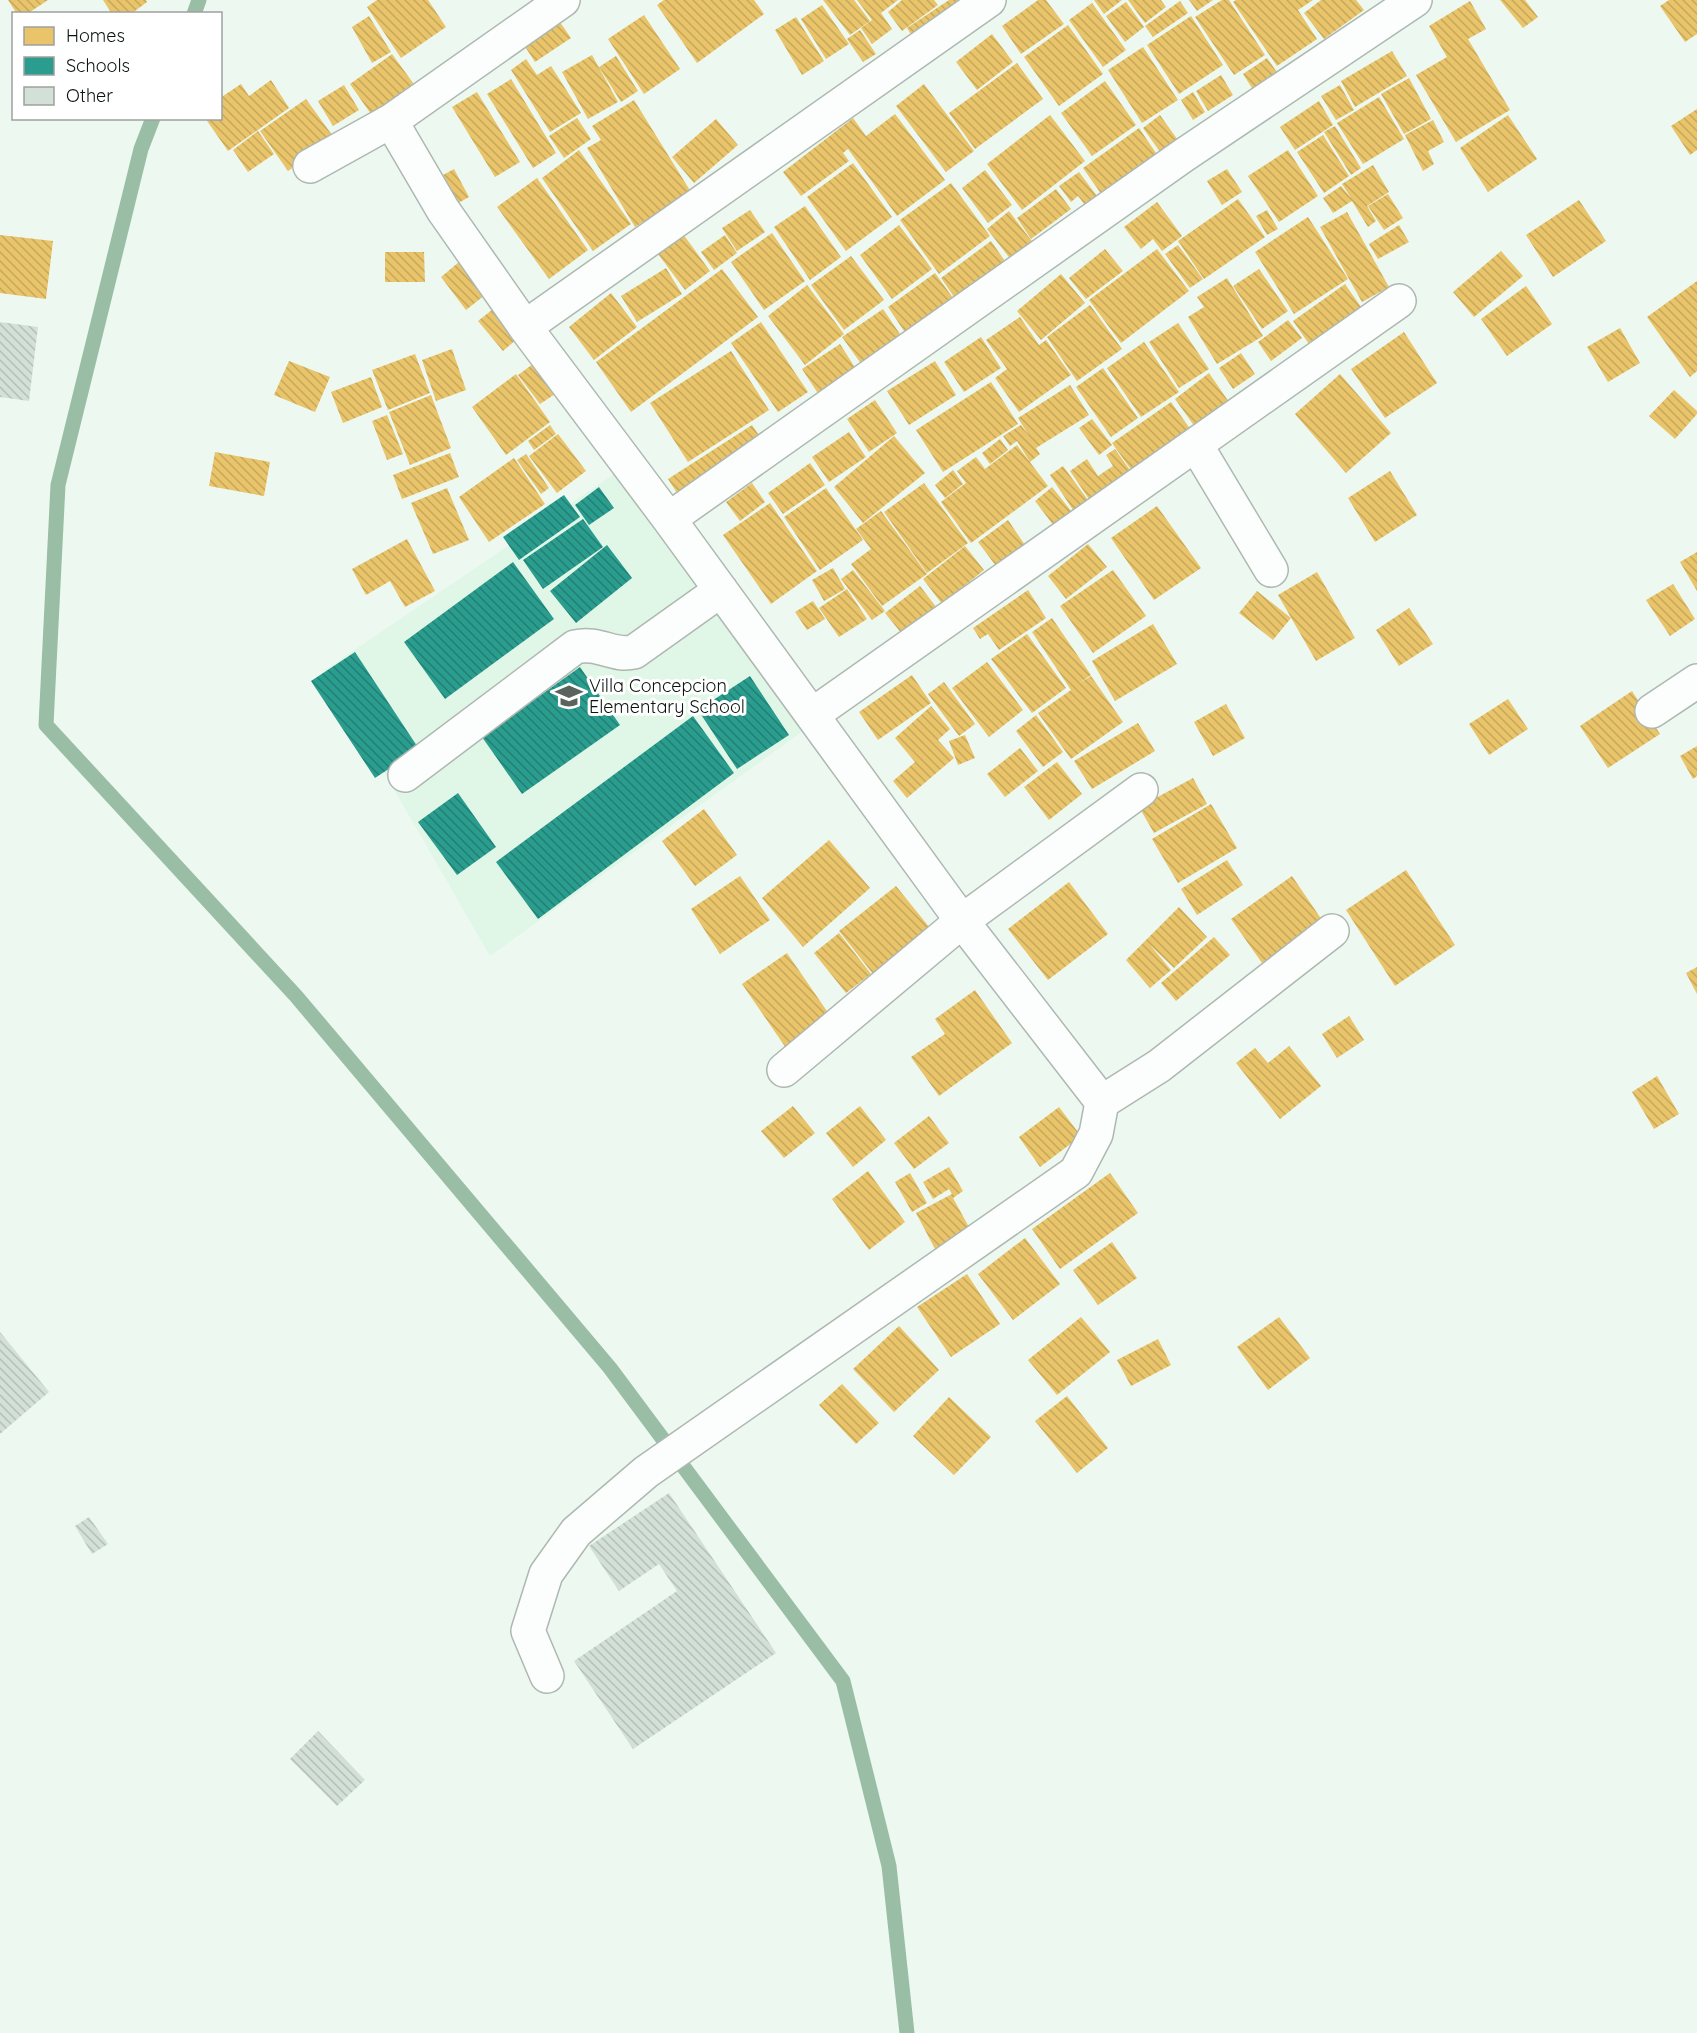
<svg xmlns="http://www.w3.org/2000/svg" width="1697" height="2033" viewBox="0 0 1697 2033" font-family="Quicksand,sans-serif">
  <defs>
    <pattern id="homes-back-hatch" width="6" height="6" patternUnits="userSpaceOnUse" patternTransform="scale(1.5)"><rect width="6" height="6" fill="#e9c46a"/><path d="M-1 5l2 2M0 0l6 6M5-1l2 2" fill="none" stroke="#c6a85b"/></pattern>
    <pattern id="schools-back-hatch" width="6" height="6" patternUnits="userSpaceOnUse" patternTransform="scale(1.5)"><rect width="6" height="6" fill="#2a9d8f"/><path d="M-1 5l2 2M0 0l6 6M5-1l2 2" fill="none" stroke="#227f73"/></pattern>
    <pattern id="building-back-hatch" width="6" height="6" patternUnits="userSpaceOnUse" patternTransform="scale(1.5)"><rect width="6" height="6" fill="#d3e0d7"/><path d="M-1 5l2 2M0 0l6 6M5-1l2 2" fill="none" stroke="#b4bfb7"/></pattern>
  </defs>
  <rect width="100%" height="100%" fill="#edf9f0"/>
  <path fill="#e0f6e7" d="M623,468L817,721L490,956L325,670Z"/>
  <path fill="url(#homes-back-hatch)" d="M8,0H48L27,14H17Z
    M103,0H146L147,2L131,14H112Z
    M377,0H428L446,27L401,58L367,7Z
    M664,0H754L764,14L697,63L657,5Z
    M823,0H854L870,21L850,35Z
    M857,0H898L881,13L892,29L872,44L861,28L872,20Z
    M902,0H934L938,5L902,31L888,12Z
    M949,0H961L916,42L907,28Z
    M1038,0H1046L1064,24L1021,54L1002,26Z
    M1094,0H1122L1104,14Z
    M1128,0H1161L1166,7L1145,23Z
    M1189,0H1213L1197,11Z
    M1222,0H1229L1265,55L1234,75L1195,17Z
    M1236,0H1313L1298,10L1317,39L1277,66L1233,2Z
    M1321,0H1356L1364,10L1324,39L1304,13Z
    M1500,0H1525L1538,17L1523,28Z
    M1669,0H1697V34L1685,42L1660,6Z
    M1180,1L1188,13L1153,37L1145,26Z
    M1470,1L1486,29L1468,39L1510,110L1456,142L1416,75L1447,57L1429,26Z
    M1126,2L1144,27L1125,42L1106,16Z
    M1092,3L1126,50L1103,67L1069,20Z
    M822,5L849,44L826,59L801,19Z
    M555,15L571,38L535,62L520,39Z
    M644,15L680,69L644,94L608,39Z
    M369,16L391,52L372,63L352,27Z
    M1191,16L1223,65L1179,94L1147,45Z
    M796,17L824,61L802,75L775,30Z
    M1068,25L1103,74L1059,106L1024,57Z
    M860,30L876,54L863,62L847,39Z
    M992,34L1013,62L977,90L956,62Z
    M1143,47L1178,100L1142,123L1108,70Z
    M1392,51L1407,76L1355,107L1341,81Z
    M392,54L416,87L373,117L350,84Z
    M592,55L618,102L588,119L562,72Z
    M616,56L638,91L621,102L599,67Z
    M1267,58L1284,82L1259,99L1243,74Z
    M526,59L537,75L551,66L581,113L550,132L511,70Z
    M1017,63L1043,99L975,149L949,113Z
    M1221,75L1233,95L1208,111L1196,91Z
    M1409,78L1431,119L1404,134L1381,94Z
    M511,79L556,153L533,168L487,94Z
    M271,80L289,108L228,151L205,118H220V98L241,84L249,96Z
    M1105,81L1136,125L1092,156L1061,113Z
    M924,84L974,151L946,172L896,106Z
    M344,85L359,110L333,126L318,101Z
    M1340,85L1354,110L1336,120L1321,96Z
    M477,92L520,162L495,177L452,107Z
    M1193,92L1205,112L1193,120L1181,100Z
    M1379,97L1404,139L1363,164L1337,123Z
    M306,99L335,139L288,171L260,131Z
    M634,100L691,192L635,227L587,148L601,140L592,126Z
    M1319,101L1333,125L1295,150L1280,127Z
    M1697,109V150L1690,155L1671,126Z
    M895,114L945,180L897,216L848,149L843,153L849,161L801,196L783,172L853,118L866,136Z
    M1050,115L1085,161L1022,210L987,164Z
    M1160,115L1180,143L1163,156L1143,128Z
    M1508,115L1537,159L1488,192L1460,148Z
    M577,118L591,139L564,158L549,136Z
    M716,119L738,145L694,183L672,157Z
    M1433,120L1444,142L1428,151L1434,164L1423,171L1405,135Z
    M1335,126L1361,168L1351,175L1324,132Z
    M1139,128L1160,159L1104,198L1083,168Z
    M258,131L274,154L248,172L233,150Z
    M1323,135L1349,176L1324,193L1297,152Z
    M579,150L631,224L593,251L542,178Z
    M1288,150L1318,196L1279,222L1248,176Z
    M853,163L892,217L846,251L807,197Z
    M1373,165L1389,192L1367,206L1376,221L1368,227L1352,201L1333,213L1323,198L1341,186L1351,198L1342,184Z
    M454,169L469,197L446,210L430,182Z
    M1227,169L1242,192L1222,205L1207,181Z
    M985,170L1012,205L988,223L962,188Z
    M1079,172L1097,196L1085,205L1078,196L1071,202L1059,186Z
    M537,178L588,250L549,279L497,207Z
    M951,183L990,236L939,274L900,220Z
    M1056,189L1071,209L1031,239L1017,218Z
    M1388,194L1403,218L1384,230L1368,206Z
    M1238,199L1265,237L1204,279L1178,241Z
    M1579,200L1606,241L1553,277L1526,235Z
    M1157,202L1182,236L1162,251L1153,239L1141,249L1124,227Z
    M805,206L841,257L810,280L774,227Z
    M750,210L765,232L737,251L722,228Z
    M1267,210L1278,229L1267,235L1256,216Z
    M1009,211L1034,244L1012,261L987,229Z
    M1347,212L1389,287L1362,302L1320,227Z
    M1308,217L1348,279L1294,314L1255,252Z
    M899,225L932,269L892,299L860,255Z
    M1399,225L1409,242L1378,259L1369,244Z
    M772,233L805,281L764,310L731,262Z
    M683,234L710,271L685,290L658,254Z
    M0,235L53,241L46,299L0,293Z
    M725,235L737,253L714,270L701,252Z
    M991,241L1007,264L957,301L941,278Z
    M1178,245L1203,279L1190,288L1165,254Z
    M1105,249L1123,271L1086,299L1069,278Z
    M1157,249L1189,291L1121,343L1089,300Z
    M1501,251L1523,276L1474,317L1453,292Z
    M385,252H424L425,282H385Z
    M851,256L884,300L844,330L811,285Z
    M459,262L485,295L466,310L441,277Z
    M666,268L682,294L637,322L621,296Z
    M722,269L758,317L631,412L596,362Z
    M1259,269L1288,311L1262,329L1233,286Z
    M935,273L956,302L908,337L888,307Z
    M1061,274L1085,303L1041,340L1017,311Z
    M1227,278L1263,336L1217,364L1188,317L1204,307L1197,297Z
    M1697,281V371L1690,377L1647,317Z
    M1345,284L1361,307L1309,344L1293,321Z
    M807,285L844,334L805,365L768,316Z
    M1526,286L1552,324L1507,356L1481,319Z
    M611,293L637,327L594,360L569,327Z
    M1090,305L1122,349L1077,381L1047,337Z
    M493,309L517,339L503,351L478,321Z
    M883,309L902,337L862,365L842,337Z
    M1020,317L1039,345L1046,340L1071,375L1019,412L995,378L1007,369L986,340Z
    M1288,320L1302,338L1271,361L1258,342Z
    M761,322L808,392L778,412L731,343Z
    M1178,323L1209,369L1179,388L1149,342Z
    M1620,328L1640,363L1608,382L1587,347Z
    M1404,332L1437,383L1385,418L1351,369Z
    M981,337L1001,368L964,392L944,362Z
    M1144,342L1179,392L1141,417L1107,368Z
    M840,344L856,369L819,395L802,369Z
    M452,349L466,390L436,401L422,360Z
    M731,351L769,410L688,462L650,403Z
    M1241,353L1255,374L1233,389L1219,368Z
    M415,354L430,393L388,410L372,370Z
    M289,361L330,377L315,412L274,395Z
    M935,361L956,395L909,425L887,391Z
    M533,364L555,394L540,404L518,375Z
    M1103,368L1138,418L1111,437L1076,387Z
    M1209,373L1229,402L1195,427L1175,399Z
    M516,374L550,422L506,455L472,407Z
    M1340,374L1391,433L1346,473L1295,414Z
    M371,377L382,407L343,423L331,392Z
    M991,382L1018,424L943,472L916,430Z
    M1070,385L1089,415L1036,448L1040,454L1030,462L1017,441L1010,446L1003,436L1021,425L1029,436L1018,418Z
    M1674,390L1697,411V414L1675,439L1649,416Z
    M431,395L451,448L410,465L389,412Z
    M875,400L897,433L869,452L847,419Z
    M1171,402L1191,430L1132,471L1112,443Z
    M387,415L403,454L387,460L372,421Z
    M1092,419L1112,445L1099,455L1079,428Z
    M550,425L556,434L534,450L528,441Z
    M752,425L763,441L679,496L668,479Z
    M849,432L866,457L829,482L812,457Z
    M558,434L586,471L557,493L529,456Z
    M894,436L925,473L863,523L834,487Z
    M1000,439L1008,450L990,464L982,453Z
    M1017,445L1048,486L971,543L941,502L966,483L957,471L976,457L985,469Z
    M1115,449L1132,473L1091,502L1070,471L1087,459L1098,476L1113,466L1106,455Z
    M215,452L270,462L264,496L209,486Z
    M450,453L459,477L402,499L393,475Z
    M526,454L549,488L541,494L517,460Z
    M514,458L545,504L489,542L459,497Z
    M810,463L825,485L783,514L768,493Z
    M1063,466L1088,500L1073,510L1050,475Z
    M953,470L963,484L945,498L935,485Z
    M1390,471L1417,515L1375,542L1348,498Z
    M752,483L765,502L740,521L726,502Z
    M924,483L968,543L927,573L884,512Z
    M1052,487L1072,512L1054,526L1035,501Z
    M447,488L469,540L433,554L411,503Z
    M826,488L863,540L820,570L784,517Z
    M770,503L817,571L771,604L723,535Z
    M1157,506L1201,568L1154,600L1111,538Z
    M881,511L927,574L882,606L851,564L871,549L856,529Z
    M1008,520L1025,545L996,566L978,542Z
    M407,539L435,591L405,607L390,581L366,595L352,569Z
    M1088,544L1107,567L1066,599L1048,576Z
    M965,546L984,570L942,604L923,579Z
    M1697,552V591L1680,562Z
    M833,568L845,589L824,601L812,580Z
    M853,570L885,611L872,620L841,579Z
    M1113,570L1146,616L1093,653L1060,606Z
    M1317,572L1355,638L1316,661L1278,595Z
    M1673,584L1695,619L1670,636L1646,600Z
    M920,586L937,608L902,634L885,613Z
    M847,589L867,619L839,637L819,608Z
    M1028,590L1046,618L999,650L988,634L980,639L973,628Z
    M1257,591L1291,618L1273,640L1239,613Z
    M813,601L825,619L807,630L795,612Z
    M1409,608L1433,644L1399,666L1376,630Z
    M1052,618L1091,675L1078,684L1091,676L1123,722L1071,759L1038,713L1071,690L1032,632Z
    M1153,624L1177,664L1115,701L1092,661Z
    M1027,634L1066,688L1032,713L991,659Z
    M987,662L1023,710L989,737L952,688Z
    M912,675L931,703L878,740L859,712Z
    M944,682L975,724L959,736L928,694Z
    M1632,691L1660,734L1608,768L1580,726Z
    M1508,699L1528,729L1489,755L1469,724Z
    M1226,704L1245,738L1213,756L1194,722Z
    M931,706L950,729L938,740L954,758L907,798L893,781L915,762L895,738Z
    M1036,715L1063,752L1043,767L1016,731Z
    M1138,723L1155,751L1092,789L1074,761Z
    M965,735L975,758L958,765L949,741Z
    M1697,746V776L1693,779L1680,756Z
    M1020,748L1038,771L1005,797L987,774Z
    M1057,762L1082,794L1049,820L1024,787Z
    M1193,778L1207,804L1154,833L1139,807Z
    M1211,804L1237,848L1178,883L1152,839Z
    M704,809L737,855L695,886L662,841Z
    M829,840L870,888L803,947L762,898Z
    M1227,860L1243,885L1197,915L1181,889Z
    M1406,870L1455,945L1395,986L1346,910Z
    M740,876L770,920L720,954L691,909Z
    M1292,876L1322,920L1262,963L1231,919Z
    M1069,882L1108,934L1048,980L1008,929Z
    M896,886L934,933L877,979L839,931Z
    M1179,907L1207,937L1174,968L1150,945L1171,970L1150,988L1126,960Z
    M839,933L871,974L846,993L814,953Z
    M1214,937L1230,955L1176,1001L1161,983Z
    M787,953L831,1017L786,1048L742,984Z
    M1697,967V994L1686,973Z
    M975,990L1012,1043L939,1096L911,1057L945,1034L935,1019Z
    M1349,1016L1364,1040L1337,1058L1322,1034Z
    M1289,1046L1321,1086L1280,1119L1236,1063L1255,1048L1268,1063Z
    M1657,1076L1679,1114L1654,1129L1632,1092Z
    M793,1106L815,1133L784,1158L761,1131Z
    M860,1106L886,1140L853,1167L826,1133Z
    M1059,1107L1081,1136L1040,1167L1019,1137Z
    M929,1116L949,1143L914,1169L894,1143Z
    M949,1167L963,1191L953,1198L970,1229L935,1249L916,1213L952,1194L949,1189L933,1199L923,1182Z
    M868,1171L905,1222L869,1250L832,1199Z
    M910,1173L927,1203L912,1212L895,1182Z
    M1110,1173L1138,1213L1060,1269L1032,1229Z
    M1025,1238L1060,1284L1013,1320L978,1274Z
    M1112,1242L1137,1278L1098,1305L1073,1270Z
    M967,1274L1000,1324L951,1357L917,1307Z
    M1081,1317L1110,1352L1057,1395L1028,1360Z
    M1279,1317L1310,1358L1268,1390L1237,1347Z
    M899,1326L939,1370L894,1412L853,1369Z
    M1158,1339L1171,1365L1131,1386L1117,1360Z
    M842,1384L879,1423L856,1444L819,1405Z
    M1067,1396L1108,1448L1077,1473L1035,1421Z
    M949,1397L991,1437L954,1475L913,1436Z"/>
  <path fill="url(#schools-back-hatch)" d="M599,487L614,508L589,525L575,505Z
    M564,495L580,517L519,560L503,537Z
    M583,519L603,547L543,589L523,560Z
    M607,545L632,578L576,623L550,591Z
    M513,562L554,619L445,699L404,642Z
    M355,652L419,749L375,778L311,681Z
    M580,667L620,725L522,794L482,737Z
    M750,676L789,735L737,769L698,710Z
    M693,716L734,773L538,919L496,862Z
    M458,793L496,847L457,875L418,822Z"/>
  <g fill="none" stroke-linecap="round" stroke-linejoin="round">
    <path stroke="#9abea5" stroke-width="15" d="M194,14L199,0
      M153,118L141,149L58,485L46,725L296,996L610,1368L843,1681L889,1866L907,2033"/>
  </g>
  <path fill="url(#building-back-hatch)" d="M0,322L38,327L29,401L0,397Z
    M0,1332L49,1392L0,1434Z
    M669,1493L776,1653L633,1749L574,1661L677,1591L659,1564L619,1591L589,1546Z
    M89,1517L108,1544L92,1554L75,1526Z
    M318,1731L365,1780L337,1806L290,1759Z"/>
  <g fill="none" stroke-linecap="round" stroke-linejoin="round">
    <defs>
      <path id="minor" d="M391,121L443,210L525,327L669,519L962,921L1102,1102L1096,1134L1076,1172L646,1472L576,1532L546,1574L528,1631L547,1676
        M310,166L391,121L563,0
        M525,327L989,0
        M1196,445L1271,570
        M669,519L1184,155L1415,0
        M1652,711L1697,681
        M812,715L1399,301
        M405,775L575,647C599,641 613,657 634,652L721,590
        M784,1070L962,921L1141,790
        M1102,1102L1159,1066L1332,931"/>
    </defs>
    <use href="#minor" stroke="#aeb8b1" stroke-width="36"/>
    <use href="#minor" stroke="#fcfefd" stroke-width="33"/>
  </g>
  <defs>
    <symbol id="school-bare" viewBox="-9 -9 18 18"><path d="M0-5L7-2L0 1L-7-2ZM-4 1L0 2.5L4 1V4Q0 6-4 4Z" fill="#5a645d" stroke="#fff" stroke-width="2.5" paint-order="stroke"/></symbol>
  </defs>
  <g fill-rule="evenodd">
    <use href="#school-bare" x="550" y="677" width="38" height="38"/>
  </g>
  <g text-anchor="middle" stroke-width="6" stroke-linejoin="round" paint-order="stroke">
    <g font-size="18" fill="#0b130e" stroke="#fff" text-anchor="start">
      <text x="589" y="692">Villa Concepcion<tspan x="589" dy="21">Elementary School</tspan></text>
    </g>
  </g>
  <rect x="12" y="12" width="210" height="108" fill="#ffffff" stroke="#9da19f" stroke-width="1.5"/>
  <rect x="24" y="27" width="30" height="18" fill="#e9c46a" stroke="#9da19f" stroke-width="1.5"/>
  <text x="66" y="42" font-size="18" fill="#0b130e">Homes</text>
  <rect x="24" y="57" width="30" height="18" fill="#2a9d8f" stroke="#9da19f" stroke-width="1.5"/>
  <text x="66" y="72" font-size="18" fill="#0b130e">Schools</text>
  <rect x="24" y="87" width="30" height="18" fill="#d3e0d7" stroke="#9da19f" stroke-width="1.5"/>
  <text x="66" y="102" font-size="18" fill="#0b130e">Other</text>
</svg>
